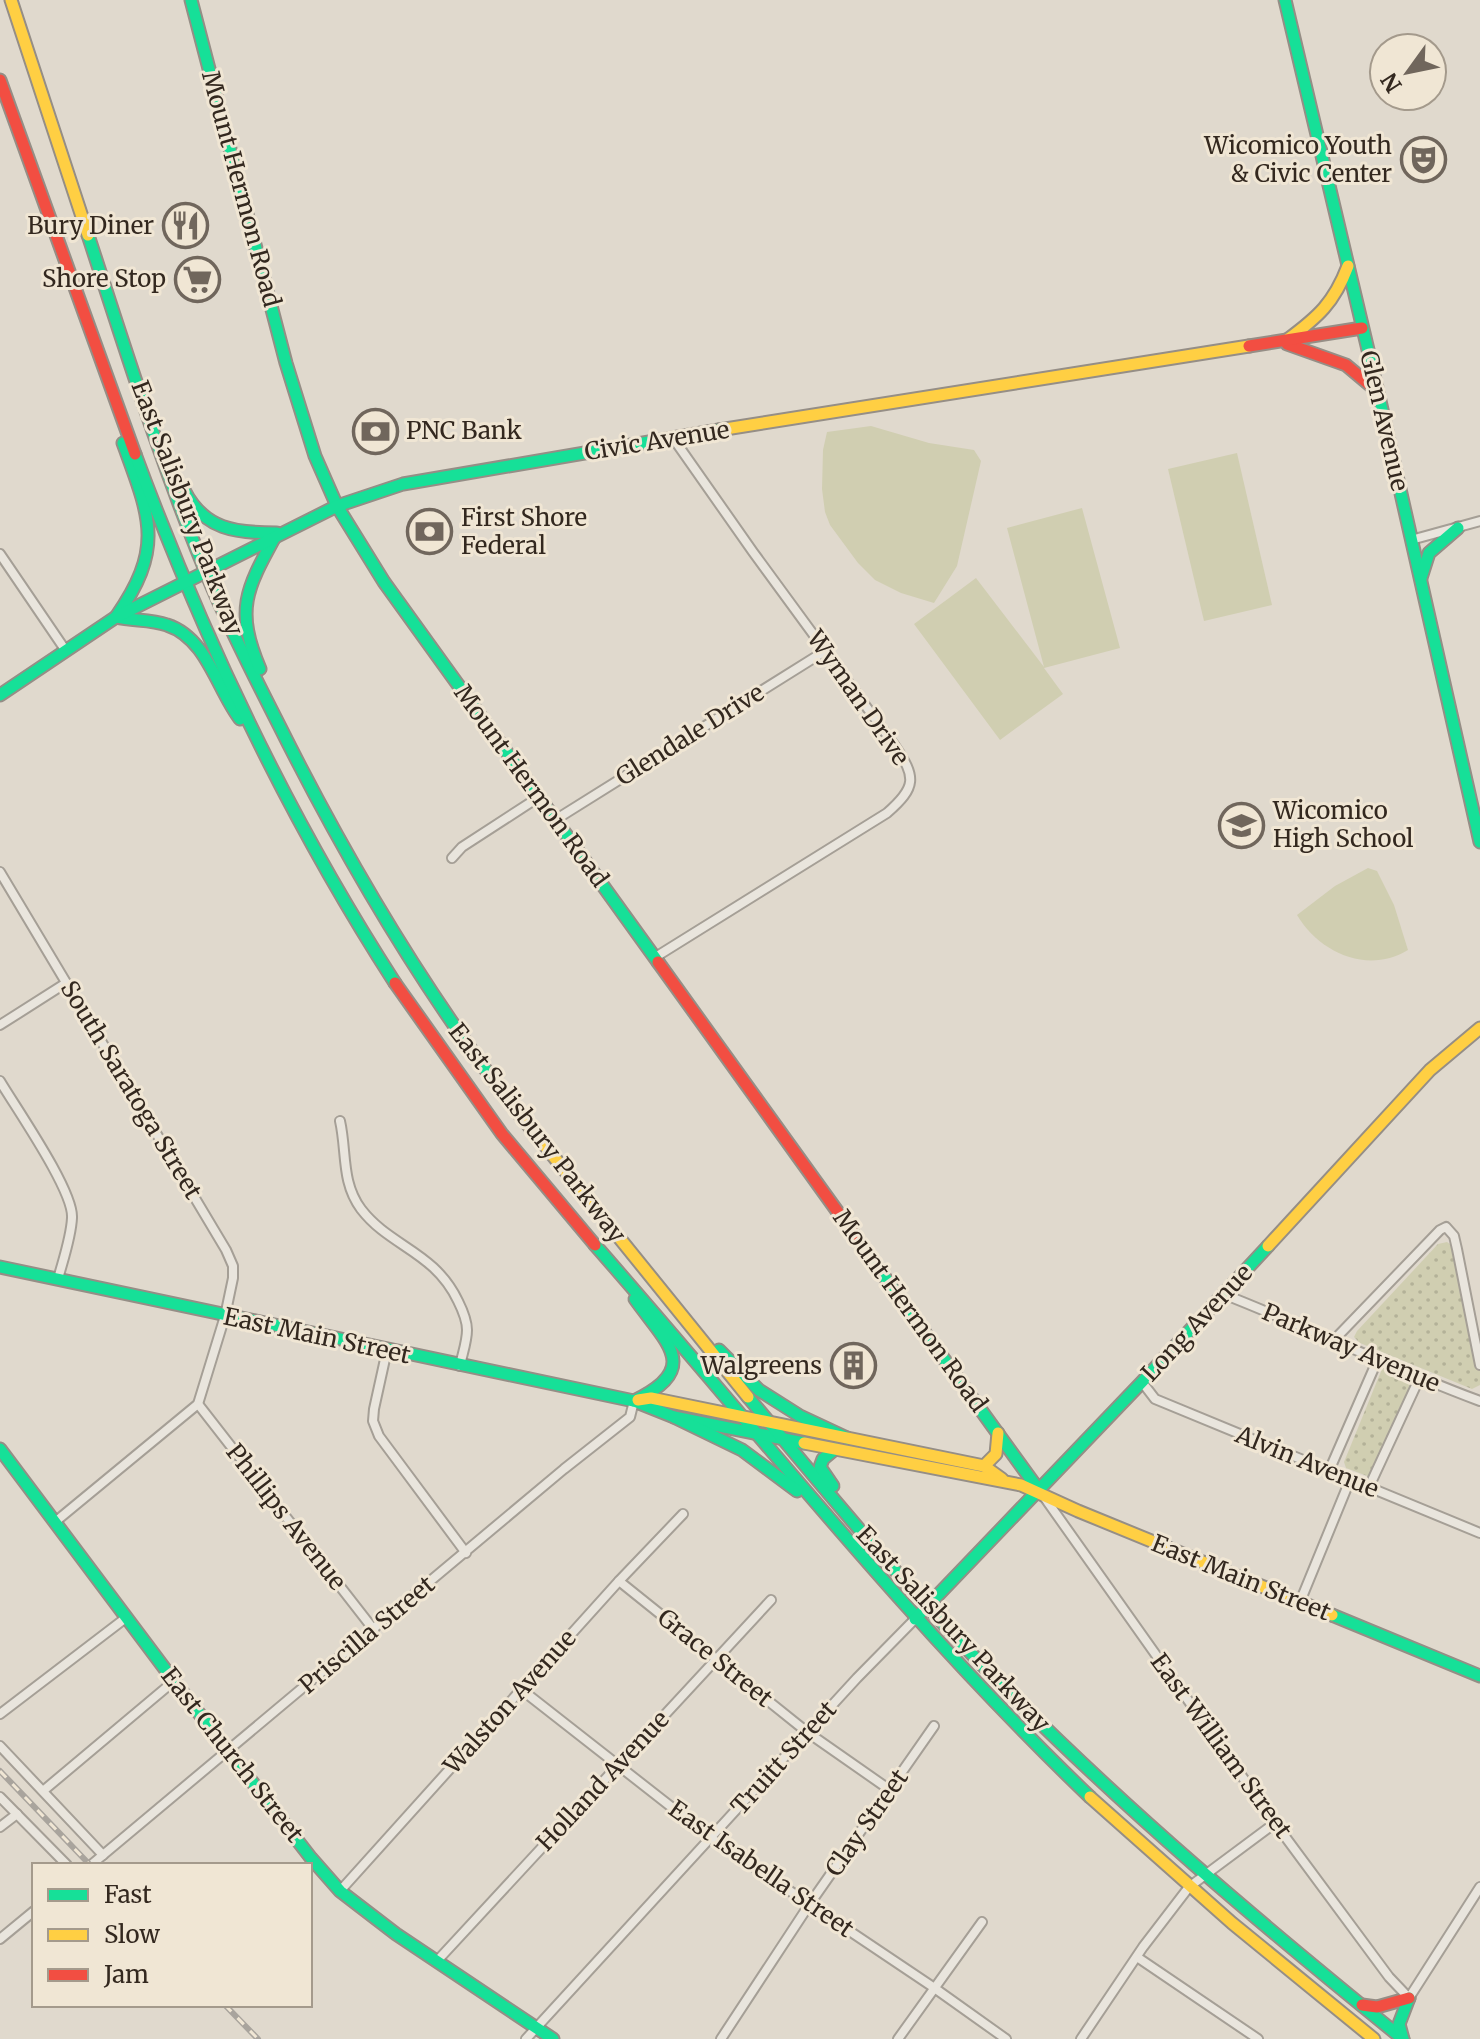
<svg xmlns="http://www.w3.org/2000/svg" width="1480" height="2039" font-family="Merriweather,serif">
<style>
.grass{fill:#d0ceb1}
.park{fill:url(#park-dots)}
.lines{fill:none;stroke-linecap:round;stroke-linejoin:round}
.street-casing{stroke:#a59f96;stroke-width:12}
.fast-casing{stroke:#958e86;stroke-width:15}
.slow-casing{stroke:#958e86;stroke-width:15}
.jam-casing{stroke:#958e86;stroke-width:15}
.street{stroke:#e9e5dd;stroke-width:8}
.fast{stroke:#16e098;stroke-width:11}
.slow{stroke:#ffcf43;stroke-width:11}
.jam{stroke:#f24e42;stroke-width:11}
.rail-casing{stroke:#a9a49d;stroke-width:6}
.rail{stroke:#f0e6d4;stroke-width:3;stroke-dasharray:9;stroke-linecap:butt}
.labels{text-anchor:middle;stroke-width:6;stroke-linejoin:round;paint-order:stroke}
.poi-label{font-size:24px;fill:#33281f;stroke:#f0e6d4;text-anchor:end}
.street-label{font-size:24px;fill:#33281f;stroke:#f0e6d4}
</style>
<defs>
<pattern id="park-dots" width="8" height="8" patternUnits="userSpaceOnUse" patternTransform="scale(2)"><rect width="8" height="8" fill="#d0ceb1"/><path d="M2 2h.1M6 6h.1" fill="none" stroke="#b3b198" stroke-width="1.8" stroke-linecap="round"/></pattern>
</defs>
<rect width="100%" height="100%" fill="#e0d9cd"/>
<g class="grass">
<polygon points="871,426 929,443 974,450 981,461 957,566 934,603 901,593 875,580 858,563 830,525 825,512 822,489 823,450 827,432"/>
<polygon points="1237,453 1272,605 1204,621 1168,469"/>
<polygon points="1082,508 1120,648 1044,668 1063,694 1000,740 914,624 976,578 1044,667 1007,528"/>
<path d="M1368,868L1377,871L1394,905L1408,950C1367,975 1319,952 1297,915L1335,886Z"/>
</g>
<g class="park">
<polygon points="1447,1242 1454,1247 1480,1368 1480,1385 1472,1389 1360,1343 1354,1337 1357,1331 1438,1244"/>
<polygon points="1385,1367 1408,1376 1411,1383 1374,1473 1370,1477 1346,1468 1344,1462 1382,1369"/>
</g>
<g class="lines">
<defs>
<g id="street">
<polyline points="1411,540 1480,521"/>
<polyline points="0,554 66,651"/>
<polyline points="555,820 825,651"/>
<polyline points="452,858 462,847 539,797"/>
<polyline points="0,872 226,1250 233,1266 233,1278 225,1316 198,1404 55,1522"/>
<path d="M654,958L887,813C917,787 916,777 895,746L753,552L673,438"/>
<polyline points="0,1025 66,983"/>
<path d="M0,1081C16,1108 74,1191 72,1218C71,1238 63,1260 58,1279"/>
<path d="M340,1121C347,1152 341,1182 361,1209C390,1247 434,1251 458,1301C462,1309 467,1321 467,1330C467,1342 462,1355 460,1366"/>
<path d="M1223,1294C1310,1328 1393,1369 1480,1401"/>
<polyline points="1334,1340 1440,1230 1446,1227 1454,1236 1457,1249 1480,1365"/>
<polyline points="387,1350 374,1409 373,1421 379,1436 466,1553"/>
<polyline points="1142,1382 1155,1399 1480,1533"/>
<polyline points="198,1404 374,1630"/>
<polyline points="1329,1471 1377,1361"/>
<polyline points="1369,1487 1419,1379"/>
<polyline points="1042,1494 1275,1823 1389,1977 1409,1998 1480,1887"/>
<polyline points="619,1581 807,1732 890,1790"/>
<polyline points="1300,1602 1350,1480"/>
<polyline points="522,1690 711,1838 933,1987 1006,2039"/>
<polyline points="0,1714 127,1617"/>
<polyline points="0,1746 103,1855"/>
<polyline points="43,1791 174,1681"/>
<polyline points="0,1797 67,1865"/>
<polyline points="0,1827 17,1814"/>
<polyline points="91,1865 564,1469 630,1417 634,1401"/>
<polyline points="340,1891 619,1581 683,1514"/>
<polyline points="0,1939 34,1911"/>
<polyline points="1137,1957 1258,2039"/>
<polyline points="437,1961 771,1600"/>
<polyline points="526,2039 857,1678 915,1619"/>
<polyline points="721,2039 809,1905 934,1726"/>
<polyline points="898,2039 982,1922"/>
<polyline points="1081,2039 1143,1947 1189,1887 1275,1823"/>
</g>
<g id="fast">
<polyline points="191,0 286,363 315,456 337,506 384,582 658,962"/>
<polyline points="1285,0 1378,392 1480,842"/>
<path d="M88,235C127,354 164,474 213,589C233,635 256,680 279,725C348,863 425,994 520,1115"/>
<path d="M123,443C150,517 165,547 116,617C133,621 151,619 167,625C207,638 217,689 240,719"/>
<path d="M135,454C204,640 287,816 395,983"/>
<path d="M184,490C204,530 236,533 277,533C247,588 234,608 260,669"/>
<polyline points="1421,578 1429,553 1458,528"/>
<polyline points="0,695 116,617 337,506 403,484 719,430"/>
<path d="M595,1245C758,1431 911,1626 1090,1797"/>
<polyline points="868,1254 1038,1489"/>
<polyline points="0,1267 634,1401 674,1417 804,1443"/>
<polyline points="719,1350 759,1390 800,1416 847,1438"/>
<path d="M748,1397C828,1493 908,1590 995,1678C1123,1808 1262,1925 1403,2039"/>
<path d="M634,1401C702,1368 667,1344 635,1299"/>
<polyline points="674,1417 742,1450 797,1491"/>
<polyline points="0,1449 174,1681 311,1858 340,1891 396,1934 553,2039"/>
<polyline points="833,1486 820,1467 823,1459 835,1449"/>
<polyline points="1332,1615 1480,1676"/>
<polyline points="915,1619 1142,1382 1268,1246"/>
<polyline points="1403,2039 1399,2024 1409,1998"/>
</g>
<g id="slow">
<polyline points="11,0 88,235"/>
<path d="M1287,340C1318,317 1334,303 1348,266"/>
<polyline points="719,430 1249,346"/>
<polyline points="520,1115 748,1397"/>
<polyline points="1268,1246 1430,1070 1480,1028"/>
<polyline points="638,1400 651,1398 984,1466 1002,1479"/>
<polyline points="804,1443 1021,1485 1078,1511 1332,1615"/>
<polyline points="984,1466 996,1454 998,1433"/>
<polyline points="1090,1797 1232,1923 1374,2039"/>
</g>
<g id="jam">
<polyline points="0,80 135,454"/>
<polyline points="1287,344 1346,365 1377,391"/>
<polyline points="1249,346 1362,328"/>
<polyline points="658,962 868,1254"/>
<polyline points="395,983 502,1134 595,1245"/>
<polyline points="1362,2005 1377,2007 1409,1998"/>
</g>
</defs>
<use href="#street" class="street-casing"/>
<use href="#fast" class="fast-casing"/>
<use href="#slow" class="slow-casing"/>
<use href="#jam" class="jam-casing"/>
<use href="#street" class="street"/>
<use href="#fast" class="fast"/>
<use href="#slow" class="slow"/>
<use href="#jam" class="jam"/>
<defs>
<g id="rail">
<polyline points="0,1771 90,1865"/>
<polyline points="225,2005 258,2039"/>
</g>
</defs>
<use href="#rail" class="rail-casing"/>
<use href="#rail" class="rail"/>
</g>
<defs>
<symbol id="theatre-ring" viewBox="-11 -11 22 22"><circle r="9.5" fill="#f0e6d4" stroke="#70665c" stroke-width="1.5"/><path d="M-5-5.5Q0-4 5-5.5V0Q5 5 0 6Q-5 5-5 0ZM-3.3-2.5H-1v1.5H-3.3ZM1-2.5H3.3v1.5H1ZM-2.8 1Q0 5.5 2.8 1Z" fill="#70665c"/></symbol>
<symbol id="restaurant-ring" viewBox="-11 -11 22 22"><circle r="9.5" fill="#f0e6d4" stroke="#70665c" stroke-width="1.5"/><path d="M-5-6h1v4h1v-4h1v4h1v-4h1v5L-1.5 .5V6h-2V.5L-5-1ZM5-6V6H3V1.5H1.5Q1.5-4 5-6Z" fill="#70665c"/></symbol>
<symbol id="supermarket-ring" viewBox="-11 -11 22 22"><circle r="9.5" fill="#f0e6d4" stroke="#70665c" stroke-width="1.5"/><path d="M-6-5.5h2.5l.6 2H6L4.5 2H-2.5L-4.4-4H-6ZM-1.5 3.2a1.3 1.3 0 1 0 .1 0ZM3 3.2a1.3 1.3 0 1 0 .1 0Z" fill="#70665c"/></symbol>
<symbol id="bank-ring" viewBox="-11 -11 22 22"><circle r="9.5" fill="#f0e6d4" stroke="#70665c" stroke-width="1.5"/><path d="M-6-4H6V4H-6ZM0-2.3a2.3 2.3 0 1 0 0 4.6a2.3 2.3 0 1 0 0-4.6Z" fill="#70665c"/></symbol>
<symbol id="school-ring" viewBox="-11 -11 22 22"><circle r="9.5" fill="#f0e6d4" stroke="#70665c" stroke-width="1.5"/><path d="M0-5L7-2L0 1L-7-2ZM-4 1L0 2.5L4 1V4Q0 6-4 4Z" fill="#70665c"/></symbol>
<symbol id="building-ring" viewBox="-11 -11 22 22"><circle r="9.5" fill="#f0e6d4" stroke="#70665c" stroke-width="1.5"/><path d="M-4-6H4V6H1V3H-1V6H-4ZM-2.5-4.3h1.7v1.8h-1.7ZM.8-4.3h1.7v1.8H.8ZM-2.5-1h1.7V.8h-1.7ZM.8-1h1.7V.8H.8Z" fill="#70665c"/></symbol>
</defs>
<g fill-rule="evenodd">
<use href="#theatre-ring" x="1398" y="134" width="51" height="51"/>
<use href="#restaurant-ring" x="160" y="200" width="51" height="51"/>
<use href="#supermarket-ring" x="172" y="254" width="51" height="51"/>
<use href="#bank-ring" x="350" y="406" width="51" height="51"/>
<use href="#bank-ring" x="404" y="506" width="51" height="51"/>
<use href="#school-ring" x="1216" y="800" width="51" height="51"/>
<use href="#building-ring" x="828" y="1340" width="51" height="51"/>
</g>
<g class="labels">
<g class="poi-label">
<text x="1392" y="154">Wicomico Youth<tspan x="1392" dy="28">&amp; Civic Center</tspan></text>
<text x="154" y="234">Bury Diner</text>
<text x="166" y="287">Shore Stop</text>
<text x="406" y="439" text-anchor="start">PNC Bank</text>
<text x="461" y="526" text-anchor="start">First Shore<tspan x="461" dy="28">Federal</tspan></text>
<text x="1273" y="819" text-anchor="start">Wicomico<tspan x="1273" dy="28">High School</tspan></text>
<text x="822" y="1374">Walgreens</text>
</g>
<g class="street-label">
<text transform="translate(241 189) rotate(75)" y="8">Mount Hermon Road</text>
<text transform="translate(1384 421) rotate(77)" y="8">Glen Avenue</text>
<text transform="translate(657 441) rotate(-9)" y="8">Civic Avenue</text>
<text transform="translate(187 508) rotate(69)" y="8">East Salisbury Parkway</text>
<text transform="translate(858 698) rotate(55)" y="8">Wyman Drive</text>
<text transform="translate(690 735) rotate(-32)" y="8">Glendale Drive</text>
<text transform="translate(531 786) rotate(54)" y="8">Mount Hermon Road</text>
<text transform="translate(131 1090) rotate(59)" y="8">South Saratoga Street</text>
<text transform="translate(537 1133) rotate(52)" y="8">East Salisbury Parkway</text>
<text transform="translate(910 1311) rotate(54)" y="8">Mount Hermon Road</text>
<text transform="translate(1197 1323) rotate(-47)" y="8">Long Avenue</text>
<text transform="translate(317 1336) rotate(12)" y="8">East Main Street</text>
<text transform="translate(1351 1348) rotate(23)" y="8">Parkway Avenue</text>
<text transform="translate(1307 1462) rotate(22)" y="8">Alvin Avenue</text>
<text transform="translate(286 1517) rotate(52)" y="8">Phillips Avenue</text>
<text transform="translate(1241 1578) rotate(22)" y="8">East Main Street</text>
<text transform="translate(953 1629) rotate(47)" y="8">East Salisbury Parkway</text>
<text transform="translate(367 1635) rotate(-40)" y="8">Priscilla Street</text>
<text transform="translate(715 1658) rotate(39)" y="8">Grace Street</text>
<text transform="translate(510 1702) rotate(-48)" y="8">Walston Avenue</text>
<text transform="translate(1221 1746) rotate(54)" y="8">East William Street</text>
<text transform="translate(232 1755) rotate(52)" y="8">East Church Street</text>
<text transform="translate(784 1758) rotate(-48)" y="8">Truitt Street</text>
<text transform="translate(603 1781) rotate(-47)" y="8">Holland Avenue</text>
<text transform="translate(867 1823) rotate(-55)" y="8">Clay Street</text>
<text transform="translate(761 1869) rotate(35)" y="8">East Isabella Street</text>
</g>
</g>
<rect x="32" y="1863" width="280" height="144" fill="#f0e6d4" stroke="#a49a8c" stroke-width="2"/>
<rect x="48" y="1889" width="40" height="12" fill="#16e098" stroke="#a49a8c" stroke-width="2"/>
<text x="104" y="1903" font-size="24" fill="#33281f">Fast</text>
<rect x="48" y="1929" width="40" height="12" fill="#ffcf43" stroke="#a49a8c" stroke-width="2"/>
<text x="104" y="1943" font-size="24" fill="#33281f">Slow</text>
<rect x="48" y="1969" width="40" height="12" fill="#f24e42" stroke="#a49a8c" stroke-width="2"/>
<text x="104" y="1983" font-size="24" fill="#33281f">Jam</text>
<g transform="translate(1408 72) rotate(237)"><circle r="38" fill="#f0e6d4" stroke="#a49a8c" stroke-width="2"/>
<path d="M0-6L14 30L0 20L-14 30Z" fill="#70665c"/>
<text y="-12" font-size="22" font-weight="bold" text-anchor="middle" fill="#33281f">N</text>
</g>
</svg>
